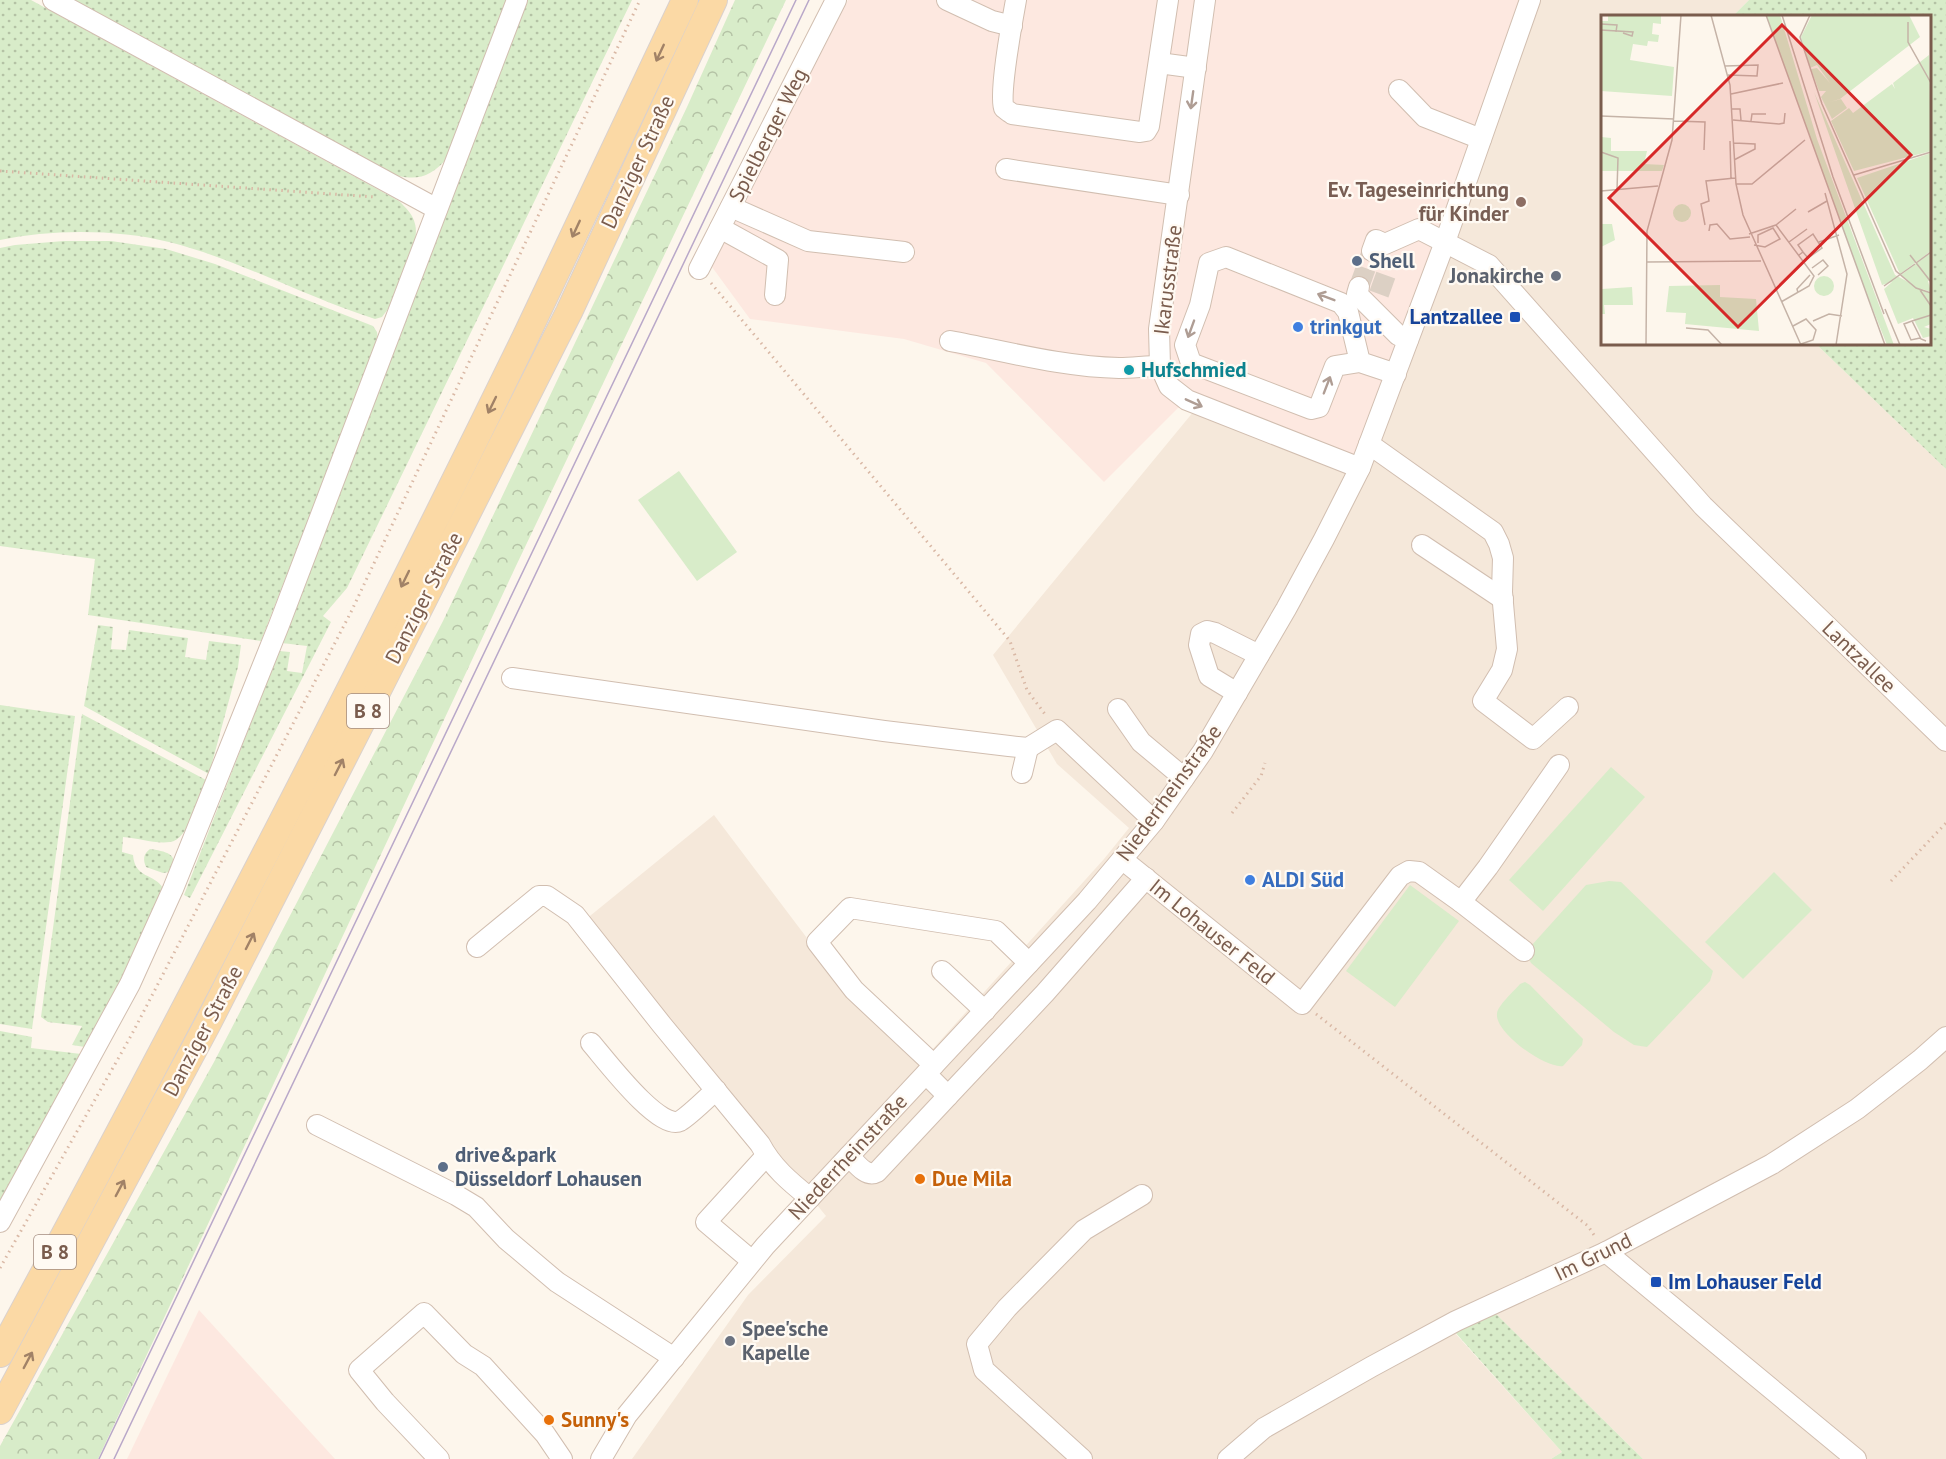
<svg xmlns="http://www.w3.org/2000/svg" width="1946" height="1459" font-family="'PT Sans',sans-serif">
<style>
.residential{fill:#f5e8da}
.commercial{fill:#fde8e0}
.grass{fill:url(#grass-dots)}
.forest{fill:url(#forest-crowns)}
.pitch{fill:#d8ecc9}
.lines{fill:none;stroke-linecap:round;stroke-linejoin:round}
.minor-tunnel{stroke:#dcd0c4;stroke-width:20;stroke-dasharray:20 10;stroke-linecap:butt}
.minor-casing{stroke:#d1beb0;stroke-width:22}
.major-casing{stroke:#dad1cd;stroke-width:28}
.path{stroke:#d9b8a5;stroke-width:3;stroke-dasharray:1.5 4.5;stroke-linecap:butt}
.minor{stroke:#fff;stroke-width:20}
.major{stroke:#fbd9a5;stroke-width:26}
.tram{stroke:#b9a8c9;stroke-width:1.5}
.oneway{stroke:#a18267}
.oneway2{stroke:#af9d94}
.education-dot{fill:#8d6e63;stroke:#fffaf3;stroke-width:2}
.service-dot{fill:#5c6f8a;stroke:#fffaf3;stroke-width:2}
.worship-dot{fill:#6b7280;stroke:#fffaf3;stroke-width:2}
.transit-dot{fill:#1a4fb4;stroke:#fffaf3;stroke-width:2}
.shop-dot{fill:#3f7fe0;stroke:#fffaf3;stroke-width:2}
.culture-dot{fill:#0f9aa8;stroke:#fffaf3;stroke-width:2}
.food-dot{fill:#e8710a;stroke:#fffaf3;stroke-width:2}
.labels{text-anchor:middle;stroke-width:4.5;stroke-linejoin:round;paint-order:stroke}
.shield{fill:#fffaf3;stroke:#a28b7f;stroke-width:1.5}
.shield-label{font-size:20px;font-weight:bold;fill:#7a5c4d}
.street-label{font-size:21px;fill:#7a5c4d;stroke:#fffaf3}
.education-label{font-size:21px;font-weight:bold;fill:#785e54;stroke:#fffaf3;text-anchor:end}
.service-label{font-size:21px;font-weight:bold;fill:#4e5e75;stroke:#fffaf3;text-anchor:start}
.worship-label{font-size:21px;font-weight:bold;fill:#5b616d;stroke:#fffaf3;text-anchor:end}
.transit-label{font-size:21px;font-weight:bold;fill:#164399;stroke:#fffaf3;text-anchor:end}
.shop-label{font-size:21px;font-weight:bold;fill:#366cbe;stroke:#fffaf3;text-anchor:start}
.culture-label{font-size:21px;font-weight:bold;fill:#0d838f;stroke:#fffaf3;text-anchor:start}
.food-label{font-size:21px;font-weight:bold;fill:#c56008;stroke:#fffaf3;text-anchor:start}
.inset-road{fill:none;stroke:#c5b3a7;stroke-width:1.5}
.view{fill:#d62828;fill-opacity:0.15;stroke:#d62828;stroke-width:3}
.inset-edge{fill:none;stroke:#7a5c4d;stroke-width:3}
</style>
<defs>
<pattern id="grass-dots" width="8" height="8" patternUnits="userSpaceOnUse" patternTransform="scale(1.5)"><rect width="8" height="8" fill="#d8ecc9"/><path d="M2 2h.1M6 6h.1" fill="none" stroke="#b4c2a5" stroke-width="1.8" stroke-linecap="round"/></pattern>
<pattern id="forest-crowns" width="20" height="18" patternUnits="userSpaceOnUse" patternTransform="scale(1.5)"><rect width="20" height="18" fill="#d8ecc9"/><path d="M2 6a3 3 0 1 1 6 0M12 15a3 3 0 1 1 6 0" fill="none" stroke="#b4c2a5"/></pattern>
</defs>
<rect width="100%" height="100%" fill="#fdf6ec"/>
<polygon class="residential" points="1536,0 1749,0 1733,16 1602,16 1602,344 1816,344 1946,469 1946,1459 1643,1459 1494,1312 1454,1332 1562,1452 1551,1459 632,1459 748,1295 826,1216 585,920 714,815 850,995 921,1062 1104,859 1129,828 1057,764 993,655 1194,411 1365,477"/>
<g class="commercial">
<polygon points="848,0 1519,0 1357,460 1219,410 1178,408 1104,482 986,363 904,339 750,319 712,267"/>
<polygon points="199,1310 335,1459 127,1459"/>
</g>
<g class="grass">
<path d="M0,0H31L399,201C406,208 413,214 415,224C421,245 397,289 388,309L382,317L375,319C305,297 240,260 169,242C117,229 52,229 0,240Z"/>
<path d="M70,0H509L448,157C428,181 413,181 384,172Z"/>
<polygon points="525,0 632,0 347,588 323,616 331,622 190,898 184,895 279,651 290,652 287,671 302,673 307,646 282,643"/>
<polygon points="1749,0 1946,0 1946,469 1816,344 1930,344 1930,16 1733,16"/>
<polygon points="64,241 111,241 166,249 215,264 373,326 377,332 378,340 261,641 88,615 95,559 0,546 0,248 15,245"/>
<polygon points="98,625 113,627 111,649 126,650 129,630 188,638 185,657 206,660 209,641 241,645 238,667 209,774 84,706"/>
<polygon points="0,705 75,716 32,1029 0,1024"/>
<path d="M82,714L206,780C199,797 189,840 170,842C155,844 138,838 123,837L122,852L133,855C135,879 154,873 163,888L120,981L85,1047L72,1045L82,1026L48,1022L41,1017Z"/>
<path d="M150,849C164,851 182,854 169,872L163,873L146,867C143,860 143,854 150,849Z"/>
<polygon points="0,1031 32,1037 31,1048 81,1054 0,1202"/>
<polygon points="1494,1312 1643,1459 1551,1459 1562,1452 1454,1331"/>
</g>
<polygon class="forest" points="735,0 786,0 515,568 98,1459 0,1459 0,1446 214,1062 443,621 687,107"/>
<g class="pitch">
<polygon points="679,471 737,552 697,581 638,500"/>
<polygon points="1611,767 1645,797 1543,911 1509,880"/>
<polygon points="1774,872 1812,910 1743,979 1705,942"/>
<polygon points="1609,881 1621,882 1713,971 1710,981 1647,1047 1634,1045 1614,1032 1531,963 1529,959 1532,945 1586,885"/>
<polygon points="1410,885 1459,921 1395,1007 1346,971"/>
<path d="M1525,982L1530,985L1583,1039L1582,1045L1563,1066C1546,1069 1495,1033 1497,1014C1497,1006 1514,991 1520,984Z"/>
</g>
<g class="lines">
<g class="minor-tunnel">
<polyline points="1359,287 1372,251"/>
<polyline points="1379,294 1392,258"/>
</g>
<defs>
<g id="minor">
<polyline points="53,0 437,209"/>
<polyline points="947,0 992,21 1012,26"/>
<path d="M1016,0C1013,16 998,99 1004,108C1005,109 1011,113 1012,114L1140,132L1146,131L1149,126L1168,0"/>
<polyline points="1205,0 1159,329 1160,366 1169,386 1187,400 1360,468"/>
<polyline points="1159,63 1196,68"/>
<polyline points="1399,90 1425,117 1481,139"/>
<polyline points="1006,169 1179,195"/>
<polyline points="731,207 808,241 904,252"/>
<polyline points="720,228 778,260 775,295"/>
<polyline points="1372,251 1376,240 1385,244 1419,229 1489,265 1703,506 1946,741"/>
<polyline points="699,269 836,0"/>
<polyline points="1359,287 1357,294 1398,335 1408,340"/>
<path d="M950,341C1005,351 1062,367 1119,368C1133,368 1146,366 1160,366"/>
<polyline points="1360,362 1348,312 1341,303 1226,257 1209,263 1200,305 1185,345 1191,363 1311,409 1319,407 1335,366 1360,362 1396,374"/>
<polyline points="1369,444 1493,532 1499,544 1503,558 1502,592 1507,649 1502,670 1483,701 1533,739 1568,707"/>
<polyline points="1422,545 1503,599"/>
<polyline points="512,678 884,731 1009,746 1028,748 1057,730 1154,821"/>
<polyline points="1237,693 1209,676 1199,645 1201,634 1207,631 1215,633 1259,655"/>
<polyline points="1118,709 1141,742 1184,778"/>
<polyline points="1022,773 1028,748"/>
<polyline points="1123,860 1302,1004 1400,876 1409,871 1419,872 1461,902 1488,867 1559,765"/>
<polyline points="1461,902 1524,951"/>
<path d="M477,947L539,896H547L575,915L662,1025L760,1144C772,1167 790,1182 810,1198"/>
<polyline points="942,971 985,1011"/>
<path d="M591,1043C605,1059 659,1131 680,1121C689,1116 707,1098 716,1090"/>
<polyline points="934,1065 854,990 817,942 850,908 996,931 1029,963"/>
<polyline points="948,1096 1045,993 1146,878"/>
<polyline points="317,1125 456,1195 476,1207 506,1239 557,1282 674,1358"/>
<path d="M849,1156C856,1163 866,1178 877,1172L948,1096L926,1074"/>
<polyline points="0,1222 130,984 173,889 279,625 517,0"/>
<polyline points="1606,1252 1856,1459"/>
<polyline points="752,1261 706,1222 766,1156"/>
<polyline points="439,1459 385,1402 359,1370 424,1313 464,1354 483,1366 545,1434 562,1459"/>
<polyline points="601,1459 627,1415 765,1246 1087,901 1154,821 1203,751 1286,609 1324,539 1360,468 1445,242 1530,0"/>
<polyline points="1082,1459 984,1370 977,1344 1007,1308 1084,1230 1142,1195"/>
<polyline points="1228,1459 1264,1428 1371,1367 1456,1321 1606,1252 1772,1164 1857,1109 1920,1060 1946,1037"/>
</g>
<g id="major">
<path d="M0,1354C182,1019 358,680 525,338C579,226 632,113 685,0"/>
<polyline points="0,1411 207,1025 372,702 569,312 714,0"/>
</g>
</defs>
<use href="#minor" class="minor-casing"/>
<use href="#major" class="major-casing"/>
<g class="path">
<polyline points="0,171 375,197"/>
<polyline points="711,283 1010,641 1027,690 1047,717"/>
<polyline points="1232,813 1261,776 1265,763"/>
<polyline points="1891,881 1946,823"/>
<polyline points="1316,1014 1588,1226 1596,1238"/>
<polyline points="0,1268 132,1034 351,612 640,0"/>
</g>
<use href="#minor" class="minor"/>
<use href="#major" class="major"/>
<g class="tram">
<polyline points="99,1459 796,0"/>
<polyline points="114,1459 809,0"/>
</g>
</g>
<defs><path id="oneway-shaft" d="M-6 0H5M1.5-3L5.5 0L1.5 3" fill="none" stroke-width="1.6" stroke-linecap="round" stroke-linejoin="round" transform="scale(1.5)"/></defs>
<g class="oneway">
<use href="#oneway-shaft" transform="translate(660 53) rotate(115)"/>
<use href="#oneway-shaft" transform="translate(576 229) rotate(115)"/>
<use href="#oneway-shaft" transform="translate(492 405) rotate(116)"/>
<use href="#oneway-shaft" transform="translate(405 579) rotate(116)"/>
<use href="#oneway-shaft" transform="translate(339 767) rotate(-63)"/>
<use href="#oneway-shaft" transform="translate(250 941) rotate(-63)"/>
<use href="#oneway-shaft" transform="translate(120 1188) rotate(-62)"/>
<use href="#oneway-shaft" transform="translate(28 1360) rotate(-62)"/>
</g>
<g class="oneway2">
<use href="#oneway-shaft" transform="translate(1192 100) rotate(98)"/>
<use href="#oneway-shaft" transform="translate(1326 297) rotate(-159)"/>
<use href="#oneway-shaft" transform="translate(1191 329) rotate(110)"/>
<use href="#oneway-shaft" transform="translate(1327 385) rotate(-69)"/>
<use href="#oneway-shaft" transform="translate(1194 403) rotate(24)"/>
</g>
<circle class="education-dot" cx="1521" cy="202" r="6"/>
<g class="service-dot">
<circle cx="1357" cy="261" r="6"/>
<circle cx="443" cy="1167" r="6"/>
</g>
<g class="worship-dot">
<circle cx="1556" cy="276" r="6"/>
<circle cx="730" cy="1341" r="6"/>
</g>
<g class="transit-dot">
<rect x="1509" y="311" width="12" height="12" rx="3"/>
<rect x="1650" y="1276" width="12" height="12" rx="3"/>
</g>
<g class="shop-dot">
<circle cx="1298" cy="327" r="6"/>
<circle cx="1250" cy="880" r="6"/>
</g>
<circle class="culture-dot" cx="1129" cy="370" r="6"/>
<g class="food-dot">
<circle cx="920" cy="1179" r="6"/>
<circle cx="549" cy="1420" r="6"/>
</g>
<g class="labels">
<g class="shield">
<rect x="347" y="694" width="42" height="34" rx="4.5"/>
<rect x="34" y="1235" width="42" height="34" rx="4.5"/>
</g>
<g class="shield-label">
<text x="368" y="718">B 8</text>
<text x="55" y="1259">B 8</text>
</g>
<g class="street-label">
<text transform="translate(768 135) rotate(-63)" y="7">Spielberger Weg</text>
<text transform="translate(638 162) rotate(-65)" y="7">Danziger Straße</text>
<text transform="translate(1168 280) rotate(-83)" y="7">Ikarusstraße</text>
<text transform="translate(424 598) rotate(-63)" y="7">Danziger Straße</text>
<text transform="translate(1859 657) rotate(44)" y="7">Lantzallee</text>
<text transform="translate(1169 793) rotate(-54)" y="7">Niederrheinstraße</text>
<text transform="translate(1212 932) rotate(39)" y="7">Im Lohauser Feld</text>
<text transform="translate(203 1031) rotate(-62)" y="7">Danziger Straße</text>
<text transform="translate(848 1157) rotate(-47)" y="7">Niederrheinstraße</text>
<text transform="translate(1593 1257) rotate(-26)" y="7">Im Grund</text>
</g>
<g class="education-label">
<text x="1509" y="197">Ev. Tageseinrichtung<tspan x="1509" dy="24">für Kinder</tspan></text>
</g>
<g class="service-label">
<text x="1369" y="268">Shell</text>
<text x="455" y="1162">drive&amp;park<tspan x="455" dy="24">Düsseldorf Lohausen</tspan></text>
</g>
<g class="worship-label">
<text x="1544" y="283">Jonakirche</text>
<text x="742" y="1336" text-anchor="start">Spee'sche<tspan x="742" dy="24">Kapelle</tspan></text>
</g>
<g class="transit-label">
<text x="1503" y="324">Lantzallee</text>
<text x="1668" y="1289" text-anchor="start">Im Lohauser Feld</text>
</g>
<g class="shop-label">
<text x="1310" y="334">trinkgut</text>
<text x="1262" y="887">ALDI Süd</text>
</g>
<g class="culture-label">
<text x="1141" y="377">Hufschmied</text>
</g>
<g class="food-label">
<text x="932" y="1186">Due Mila</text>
<text x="561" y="1427">Sunny's</text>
</g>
</g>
<g transform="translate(1601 15)">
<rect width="330" height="330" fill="#fdf6ec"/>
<path d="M7,0H60V9L52,8L51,19L58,20L57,27L47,26L46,31L32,29L29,45L73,52L71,81L0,76V6H7ZM211,0H308L319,22L239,84L229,87L240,84L246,93L231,104L220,82L225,76H218L210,54L216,53L229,68L216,50L209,53L200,22ZM328,40L330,136L253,156L230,106L248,93L252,98L291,69L294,74L292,68ZM213,77L294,260L330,279V309L323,312L330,314V321L322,323L312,303L297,309L283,274L291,267L281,270ZM0,122L10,123V136H46L43,149L63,150L61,156H0ZM330,138V236L299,259L256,163ZM0,209H11L14,225L0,232ZM330,237V266H327L330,277L315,272L300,260ZM213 271a10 10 0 1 1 20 0a10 10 0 1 1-20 0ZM0,270L1,274L31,272L32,290H3L4,299H0ZM119,270V282L155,284L158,316L84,309L85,298L65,297L68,271Z" fill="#d8ecc9"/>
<path d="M165,0H179L216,124L293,330H286L263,272Z" fill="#d8ecc9"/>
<path d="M72 198a9 9 0 1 1 18 0a9 9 0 1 1-18 0Z" fill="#d8ecc9"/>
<path class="inset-road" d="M110,0L129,70L135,169L142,200L200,330M165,0L284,330M181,0L232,162L283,299M209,0L199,22L221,89L295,256L315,273L330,278M307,7V27L330,68M0,9L16,10L15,17M0,15L32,17L31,21L22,18M124,51L157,50L156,61L127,60M130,79L182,68M131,94H139L140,105M0,101L73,104M132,105L178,109L183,108L184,98M73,106L104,107L103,135M150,106L151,99H165M129,126L130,163M133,128L154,129V134L133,145M0,137L17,143L16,175M253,160L330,137M135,169H151L204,125M0,176L57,171M224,178L246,259L235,330M207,197L226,186M104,210L100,189L108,186L105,166L134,163M175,210L195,194M108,216L109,210L116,209L129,224L149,222M148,219L175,210L213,261L208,271L180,287M188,227L206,214M218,227L238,220M153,230L164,232L179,224L172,213L157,220V228M198,240L202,237L207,243L221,233L212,219L197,230L202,237M309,240L330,267M46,247L160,246M315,248L330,237M211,253L222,245L227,251L217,260M283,271L314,249M319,275L330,291M197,278L196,274L209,260M284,294L299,330M212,306L228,299L241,301M311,306L330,300M192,311L205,304L215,315L212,325L200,329M85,313L107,315L121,330M319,323L310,325L303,309L311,306L320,324L325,326M45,330L46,216L71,125L80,0"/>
<path class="view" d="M181,10L310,140L137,312L8,183Z"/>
<rect width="330" height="330" class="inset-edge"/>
</g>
</svg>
